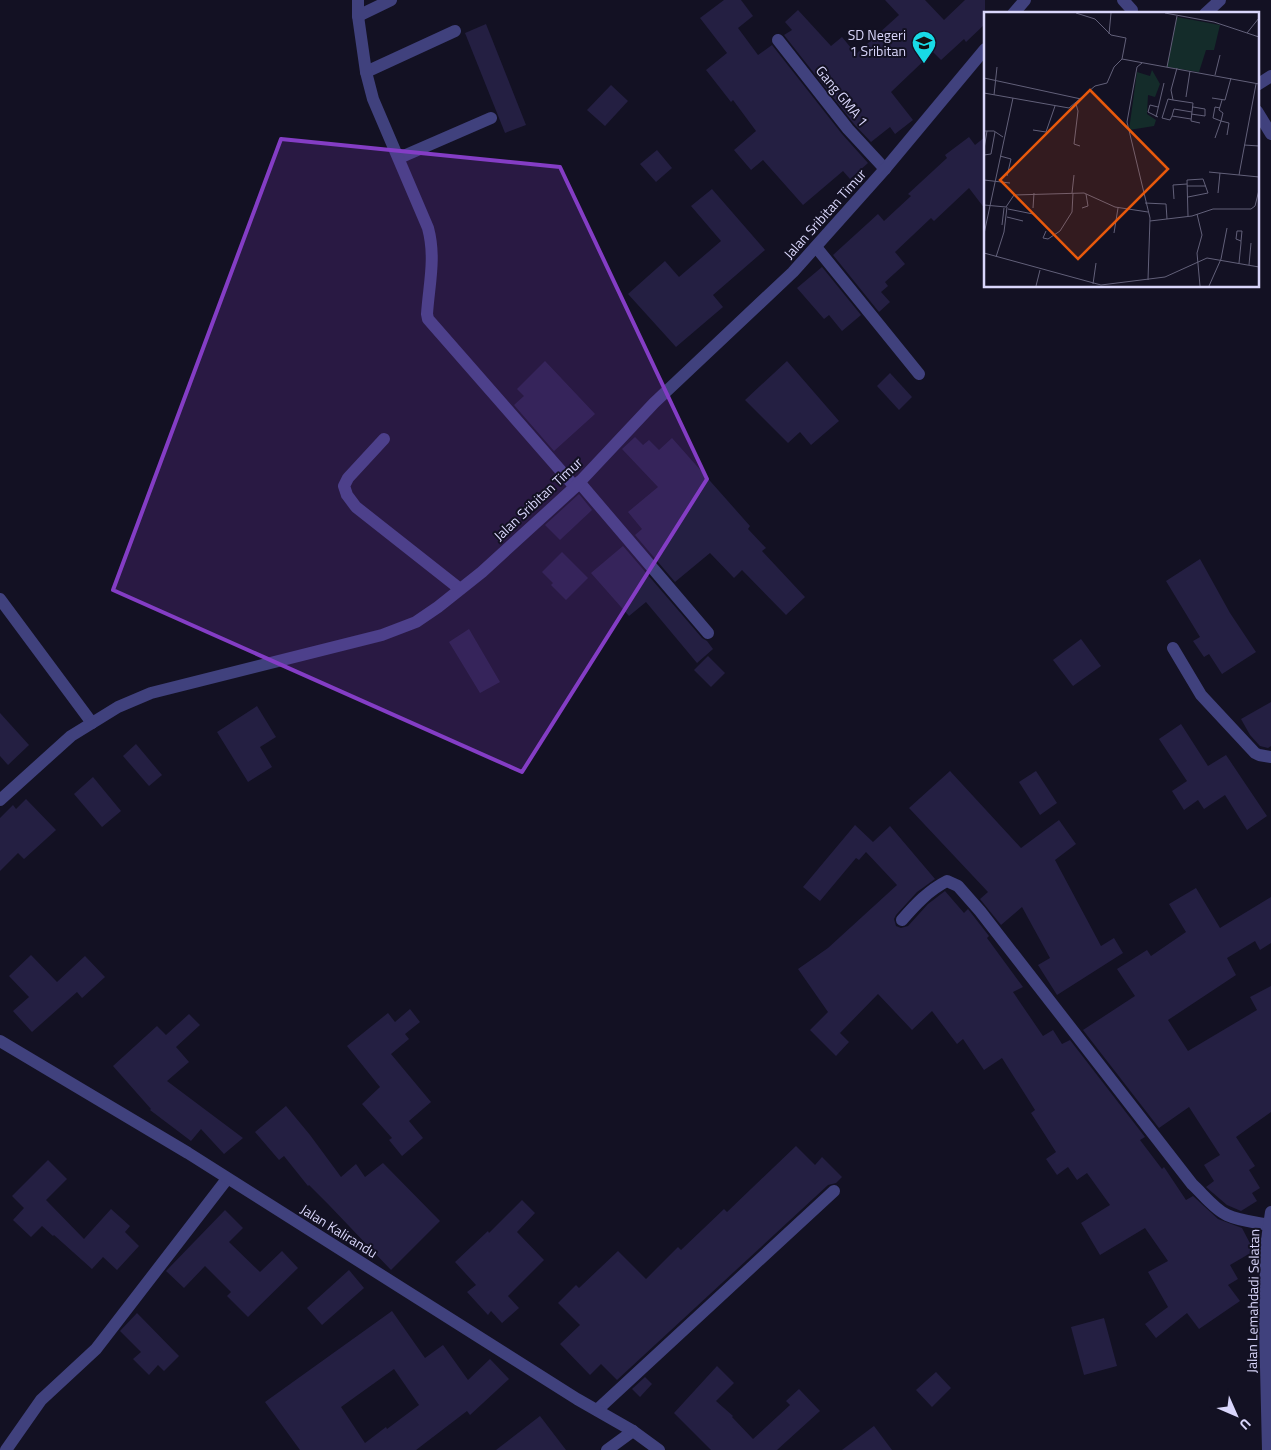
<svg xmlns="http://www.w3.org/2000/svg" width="1271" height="1450" font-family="'Titillium Web',sans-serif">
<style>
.building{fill:#241f42;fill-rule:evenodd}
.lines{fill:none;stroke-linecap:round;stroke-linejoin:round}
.service{stroke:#40417d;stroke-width:12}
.minor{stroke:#40417d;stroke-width:12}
.marked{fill:#843dc5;fill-opacity:0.2;stroke:#843dc5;stroke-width:4;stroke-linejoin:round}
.labels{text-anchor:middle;stroke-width:4;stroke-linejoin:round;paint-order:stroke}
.poi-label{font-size:14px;fill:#d9d6fb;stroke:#131123;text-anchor:end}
.street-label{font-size:14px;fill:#d9d6fb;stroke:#131123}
.inset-road{fill:none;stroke:#626079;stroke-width:1}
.view{fill:#e8590c;fill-opacity:0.15;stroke:#e8590c;stroke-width:2.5}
.inset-edge{fill:none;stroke:#d9d6fb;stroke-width:2.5}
</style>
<rect width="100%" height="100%" fill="#131123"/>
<g class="building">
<polygon points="724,0 741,0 753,16 738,28 758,55 772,45 842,134 868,163 850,179 843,171 803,205 763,160 751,170 734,150 756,131 733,100 731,102 706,70 727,53 700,18"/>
<polygon points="885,0 925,0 944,20 965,0 985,0 985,24 966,42 964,39 941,60 933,52 891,92 913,120 895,134 890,127 871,142 854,124 784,35 792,30 785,22 798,10 831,46 842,37 856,54 899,15"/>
<polygon points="486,24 526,125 505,133 465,33"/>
<polygon points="611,85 628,101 605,126 587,110"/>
<polygon points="969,137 975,145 985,137 985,209 969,188 934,221 931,218 895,252 905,264 885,282 888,286 881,292 890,302 879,312 833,255 878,214 884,221 911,196 908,194 947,158 945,155"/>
<polygon points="657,150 672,168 656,182 640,164"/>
<polygon points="712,189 765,250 713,295 723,307 676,347 628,294 665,261 679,277 721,241 691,206"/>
<polygon points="822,267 861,315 842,331 829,315 824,319 797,288"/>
<polygon points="545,361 595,414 554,451 514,405 524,396 517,389"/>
<polygon points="787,361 839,421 811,445 800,432 788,443 745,400"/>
<polygon points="890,373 912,397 899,410 877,386"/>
<polygon points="635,437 643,445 649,440 659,450 672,438 750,526 748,529 766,548 762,551 805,597 786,615 742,570 734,578 710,553 675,582 635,535 642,529 628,512 658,487 622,449"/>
<polygon points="579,494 592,510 560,540 545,525"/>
<polygon points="623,546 702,638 707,641 713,649 697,663 646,602 629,616 591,573"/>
<polygon points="562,552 588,578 566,600 551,585 553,583 542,572"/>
<polygon points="1200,559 1230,613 1256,652 1222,674 1209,654 1204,657 1193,641 1200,637 1166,581"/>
<polygon points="469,629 500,682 480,693 449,642"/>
<polygon points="1081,639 1101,666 1073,686 1053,660"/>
<polygon points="708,656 725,673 711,687 694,670"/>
<polygon points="1271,702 1271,746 1268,748 1260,746 1250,735 1241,719"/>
<polygon points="257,706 276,737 260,747 272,767 248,782 217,732"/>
<polygon points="0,713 29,745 8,765 0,756"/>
<polygon points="1181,724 1208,766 1226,755 1267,816 1247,830 1225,795 1204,809 1198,800 1184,810 1172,791 1187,781 1159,739"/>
<polygon points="136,744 162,775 149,786 123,756"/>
<polygon points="950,771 1021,848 1059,820 1076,844 1055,860 1101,946 1114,938 1123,953 1057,995 1038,965 1050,958 1022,907 1001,925 980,899 988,892 909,808"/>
<polygon points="1036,771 1057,803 1040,815 1019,782"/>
<polygon points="93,777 121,811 102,827 74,794"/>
<polygon points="26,799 56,830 24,859 18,853 0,871 0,818 13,805 16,809"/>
<polygon points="855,825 873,842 890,826 935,879 917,892 896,915 894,919 896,926 901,928 908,926 928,904 945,891 964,913 968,909 989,936 987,938 1023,987 1013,992 1043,1036 1053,1030 1062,1044 1070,1040 1145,1137 1140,1140 1162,1169 1164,1167 1186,1200 1193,1196 1218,1219 1242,1228 1254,1251 1230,1265 1238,1279 1228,1285 1240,1301 1199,1329 1187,1313 1156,1338 1145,1324 1168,1307 1148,1272 1168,1261 1145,1228 1100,1255 1081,1223 1110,1205 1087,1173 1077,1180 1068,1167 1057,1175 1046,1159 1056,1152 1031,1113 1035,1110 1002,1058 984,1070 963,1039 957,1044 932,1011 912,1030 878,994 840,1033 849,1042 836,1056 810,1030 828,1012 798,969 828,948 897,885 866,852 859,860 856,858 820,901 803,887"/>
<polygon points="1196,888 1220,928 1271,897 1271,943 1260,950 1255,941 1227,958 1236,975 1168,1020 1188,1051 1257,1010 1250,997 1271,986 1271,1112 1236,1137 1255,1166 1249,1170 1260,1188 1252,1193 1257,1201 1241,1211 1227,1205 1206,1187 1214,1181 1204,1165 1220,1155 1189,1107 1159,1128 1083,1030 1135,996 1117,969 1147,950 1151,956 1186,932 1169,904"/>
<polygon points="31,955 57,982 85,956 105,977 82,998 77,992 32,1032 13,1011 29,997 9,976"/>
<polygon points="410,1009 420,1022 405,1034 409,1039 391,1054 431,1102 409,1121 423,1138 402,1156 389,1140 392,1138 362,1104 380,1087 347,1046 388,1013 395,1022"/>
<polygon points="189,1014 200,1025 176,1047 189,1062 167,1081 243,1138 224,1154 201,1129 191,1141 150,1110 151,1109 113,1066 157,1026 166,1035"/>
<polygon points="286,1106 310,1135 341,1177 356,1164 365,1177 383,1163 440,1221 391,1270 328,1204 309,1185 308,1186 284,1156 279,1160 255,1132"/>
<polygon points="796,1146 815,1165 822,1157 842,1177 836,1183 828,1185 617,1380 601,1364 590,1375 560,1344 580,1325 558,1303 576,1285 579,1288 618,1251 646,1279 678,1247 681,1250 724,1209 727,1212"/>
<polygon points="48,1160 67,1179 46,1200 84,1239 111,1209 130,1226 125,1232 139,1246 117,1270 103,1257 92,1269 54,1235 53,1236 42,1226 31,1237 13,1220 24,1208 12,1196"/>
<polygon points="522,1200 535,1213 517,1232 544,1260 508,1296 519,1308 502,1323 491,1311 488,1315 467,1292 476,1285 455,1262 488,1231 489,1233"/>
<polygon points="225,1210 243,1228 229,1242 260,1272 282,1251 298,1268 248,1317 227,1296 231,1292 205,1266 184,1288 166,1271"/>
<polygon points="349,1270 364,1288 322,1325 307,1308"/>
<path d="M392,1311L425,1358L443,1345L468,1380L490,1359L509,1379L470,1415L467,1411L416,1450H300L265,1402ZM394,1369L419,1405L387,1429L386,1427L365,1443L341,1407Z"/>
<polygon points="137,1313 179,1356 164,1371 158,1365 149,1375 133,1359 141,1352 120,1331"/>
<polygon points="1104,1318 1117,1366 1084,1375 1071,1327"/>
<polygon points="717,1366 734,1383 716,1401 733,1416 732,1417 753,1439 790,1405 786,1401 799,1389 820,1411 777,1450 711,1450 674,1413"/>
<polygon points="936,1372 951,1388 932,1407 916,1390"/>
<polygon points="645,1377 652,1384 640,1397 632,1389"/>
<polygon points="540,1416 566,1450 496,1450"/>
<polygon points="874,1426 892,1450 842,1450"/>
</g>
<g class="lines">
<g class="service">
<polyline points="358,16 391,0"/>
<polyline points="366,72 455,31"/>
<polyline points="399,158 491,118"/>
<polyline points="816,247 919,374"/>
<polyline points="597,1410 834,1191"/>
<polyline points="6,1450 41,1400 96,1349 227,1179"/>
<polyline points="607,1450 633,1431"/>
</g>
<g class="minor">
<path d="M358,0V16L366,72L373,99L428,228C436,258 429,284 427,314L428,319L575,487"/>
<polyline points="1123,0 1132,10"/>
<polyline points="1013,14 1025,0"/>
<polyline points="1205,14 1220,0"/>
<polyline points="778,40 848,129 885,169"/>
<polyline points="1257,85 1271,76"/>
<polyline points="1257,111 1271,134"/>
<polyline points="384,439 348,478 344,486 347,495 356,507 460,589"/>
<polyline points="579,482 708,633"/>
<polyline points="0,599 92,723"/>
<polyline points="1173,648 1201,695 1255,753 1259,755 1271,757"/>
<polyline points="0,800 71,736 118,707 151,693 382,635 416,622 438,607 482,572 575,487 654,403 793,272 885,169 985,49"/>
<path d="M902,920C915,905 929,890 947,881L958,886L980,911L1192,1184C1203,1194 1214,1209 1227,1215C1240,1221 1255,1222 1269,1225"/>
<polyline points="0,1041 188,1153 577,1399 633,1431 659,1450"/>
<polyline points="1268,1450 1265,1325 1266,1246 1271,1212"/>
</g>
</g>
<path class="marked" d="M281,139L560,167L707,479L522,772L113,590Z"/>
<defs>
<symbol id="school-pin" viewBox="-11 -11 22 30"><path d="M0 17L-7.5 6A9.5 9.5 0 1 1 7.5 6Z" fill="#18dae6" stroke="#131123"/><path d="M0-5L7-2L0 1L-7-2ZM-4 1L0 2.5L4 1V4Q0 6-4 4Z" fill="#111"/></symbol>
</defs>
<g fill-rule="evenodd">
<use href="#school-pin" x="910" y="29" width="28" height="38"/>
</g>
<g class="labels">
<g class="poi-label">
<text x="906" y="40">SD Negeri<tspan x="906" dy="16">1 Sribitan</tspan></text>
</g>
<g class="street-label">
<text transform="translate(842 96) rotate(51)" y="5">Gang GMA 1</text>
<text transform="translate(825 214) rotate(-48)" y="5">Jalan Sribitan Timur</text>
<text transform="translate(538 499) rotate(-43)" y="5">Jalan Sribitan Timur</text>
<text transform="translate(339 1231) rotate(32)" y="5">Jalan Kalirandu</text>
<text transform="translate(1253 1301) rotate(-89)" y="5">Jalan Lemahdadi Selatan</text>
</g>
</g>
<g transform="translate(984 12)">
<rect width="275" height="275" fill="#131123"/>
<path d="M193,5L236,13L230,38H222L215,60L183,55ZM168,58L176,72L171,85L164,83L163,102L172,108L170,114L145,118L153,60L166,64Z" fill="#142c2a"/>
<path class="inset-road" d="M92,1L111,7L127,23L142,26L138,47M181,1L230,10L275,25M263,21L275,6M125,22L127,1M138,47L275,72M158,51L153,55L143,110L166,206L164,268M183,55L193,4M193,56L187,78L189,88L209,91L207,109L216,111M231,63L236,43M0,66L97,87M272,72L255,163L275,165M0,81L85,96L111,74L123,71L130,55L138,47M10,83L13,55M202,85L206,59M228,86L241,88L247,66M238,88L235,98L239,101L237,109L245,111L243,123M92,92L94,99L90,132L96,134M236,96L231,95L229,106L237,109M207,102L221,104V97L209,95M188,104L186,108L178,106L184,87L189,88M172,105L180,71M174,105L164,100L166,93L174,95M207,107L188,104L190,97L208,100M49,118L62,120L71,94M0,119H10L19,125M231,126L237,109M260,133L275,134M0,137L3,119M0,143L7,142L11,120M16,144L27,147L23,164M225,160L255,163M0,168L26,171M203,174H222M88,181L90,163M234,181L236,161M204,185L224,181L219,167L203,168L204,204M190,187L189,173L203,172M161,191L182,192L183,207M0,193L22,195L30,183L100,181L131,195L164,200M49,196L50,181M98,196L104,194L102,182M24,197L49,202M213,202L218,223L213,241L216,274M23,205L39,209M166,209L208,204L229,197H267L271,194L275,178M18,213L20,196M62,219L59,226L64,227L76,219L88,200L89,181M130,221L134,196M0,222L29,86M0,241L117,273L181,265L223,246L275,255M12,245L20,220L23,195M255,251L257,231V229L258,219H253L252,227L257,229M265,253L267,231M109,272L112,251M52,274L56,258M225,274L237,247L243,216"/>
<path class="view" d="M106,78L184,157L94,247L16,168Z"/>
<rect width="275" height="275" class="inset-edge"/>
</g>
<g transform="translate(1236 1415) rotate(135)" stroke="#131123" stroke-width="4" paint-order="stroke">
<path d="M0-4L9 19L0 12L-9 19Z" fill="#d9d6fb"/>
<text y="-8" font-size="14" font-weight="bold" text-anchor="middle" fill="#d9d6fb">U</text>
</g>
</svg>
